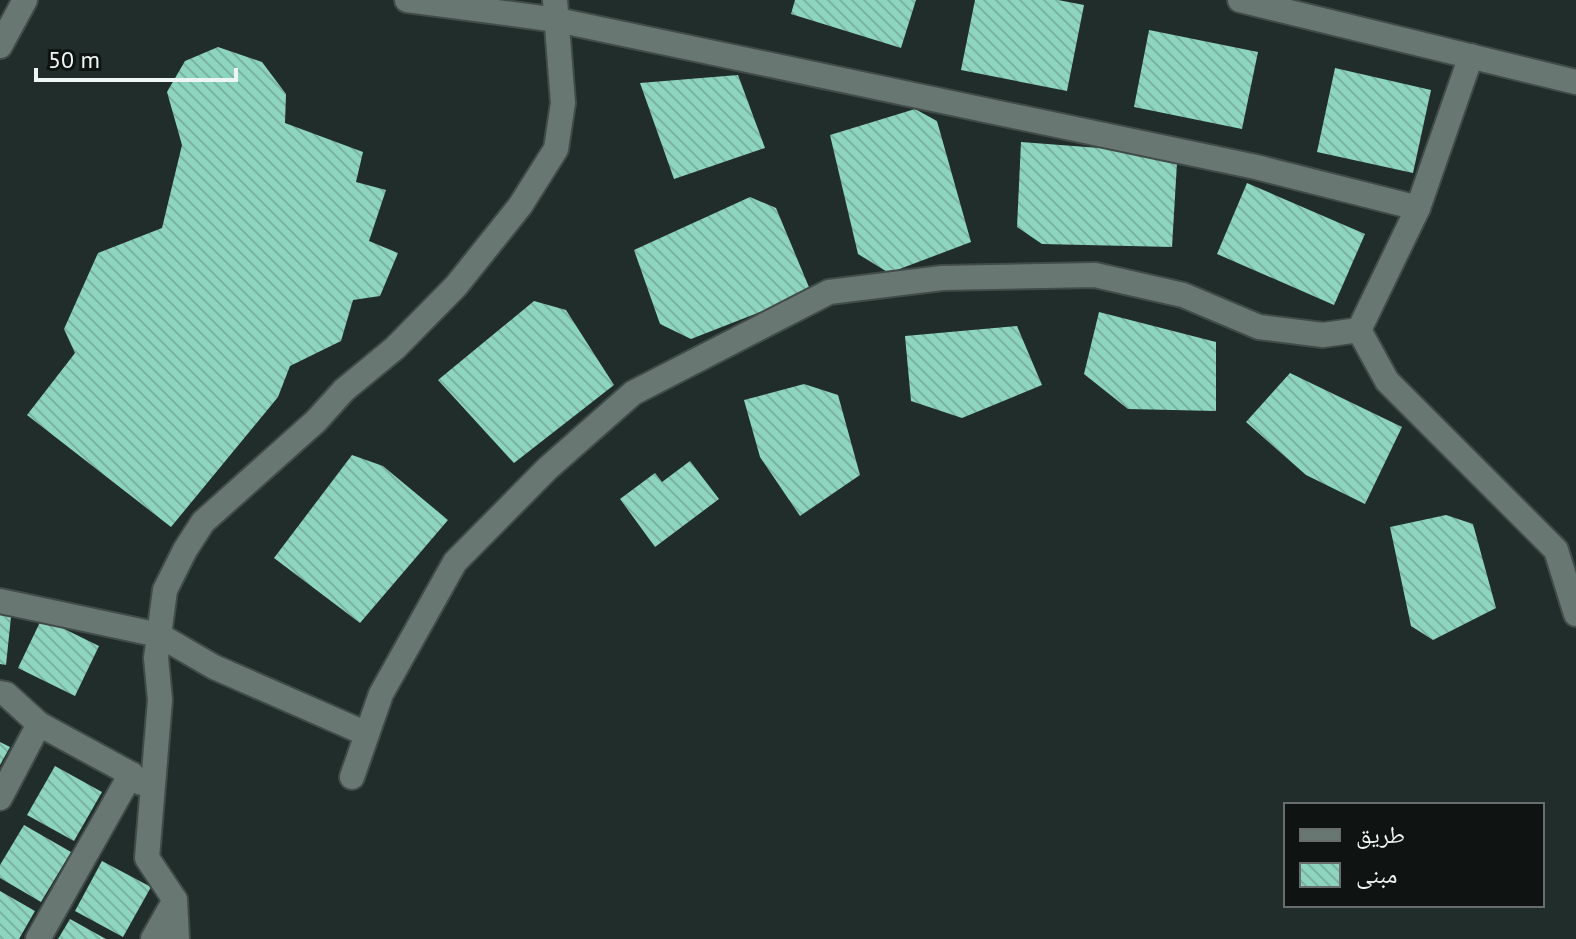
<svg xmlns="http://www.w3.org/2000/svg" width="1576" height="939" font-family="'PT Sans','Noto Naskh Arabic',sans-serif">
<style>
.building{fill:url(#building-back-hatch)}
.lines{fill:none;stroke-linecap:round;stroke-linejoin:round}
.minor-casing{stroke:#414c48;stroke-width:28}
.minor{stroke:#697772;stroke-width:24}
</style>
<defs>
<pattern id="building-back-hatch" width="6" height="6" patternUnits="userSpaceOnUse" patternTransform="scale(2)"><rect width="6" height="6" fill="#8dd5bf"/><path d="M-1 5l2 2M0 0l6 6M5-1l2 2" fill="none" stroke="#7cb2a2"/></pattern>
</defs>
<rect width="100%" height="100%" fill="#212d2a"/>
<g class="building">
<polygon points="795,0 916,0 901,48 791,14"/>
<polygon points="975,0 1058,0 1084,5 1067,91 961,70"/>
<polygon points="1149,30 1258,52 1242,129 1134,107"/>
<polygon points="218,47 262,62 286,94 285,123 363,152 356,182 386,190 369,241 398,253 380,296 353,300 341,341 290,366 278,397 171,527 27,415 75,353 64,329 98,253 162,228 182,145 167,92 185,61"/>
<polygon points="1335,68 1431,90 1413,173 1317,152"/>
<polygon points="738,75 765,148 674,179 640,83"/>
<polygon points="915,109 937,121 971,242 889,273 858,254 830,135"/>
<polygon points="1021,142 1152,152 1177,163 1172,247 1042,244 1017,227"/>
<polygon points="1247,183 1365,234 1334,305 1217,254"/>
<polygon points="750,197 776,208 811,292 691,339 660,324 634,250"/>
<polygon points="534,301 566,310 614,385 514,463 438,380"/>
<polygon points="1099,312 1216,342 1216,411 1128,409 1084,374"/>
<polygon points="1017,326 1042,385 962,418 911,401 905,336"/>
<polygon points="1290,373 1402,427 1365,504 1306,475 1246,422"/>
<polygon points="804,384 838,395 860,475 800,516 760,457 744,400"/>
<polygon points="352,455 383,466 448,520 360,623 274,558"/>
<polygon points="690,461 719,499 655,547 620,499 655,473 662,482"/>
<polygon points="1446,515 1473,524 1496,608 1433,640 1411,626 1390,527"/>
<polygon points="0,615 11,617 6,665 0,664"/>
<polygon points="42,618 99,646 75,696 18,668"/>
<polygon points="0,742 10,747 0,765"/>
<polygon points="55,766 102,792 74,841 27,815"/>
<polygon points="24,825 71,852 41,902 0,878 0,865"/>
<polygon points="102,861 151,887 123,937 75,911"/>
<polygon points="0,891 35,911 19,939 0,939"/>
<polygon points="70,919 106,939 58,939"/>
</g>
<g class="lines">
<defs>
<g id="minor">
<polyline points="407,0 557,20 1256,167 1418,208"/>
<polyline points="1240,0 1576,82"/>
<polyline points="0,46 25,0"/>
<polyline points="1359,330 1387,381 1556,550 1576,614"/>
<polyline points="0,601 159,635 214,667 367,734"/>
<polyline points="0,693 6,694 39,724 131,774 141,783"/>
<polyline points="352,777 381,694 455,562 548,468 633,393 829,292 942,278 1095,275 1183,295 1259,327 1323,335 1359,330 1418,208 1471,56"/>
<polyline points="0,798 39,724"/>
<polyline points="38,939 131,774"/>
<polyline points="153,939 175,900"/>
<polyline points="177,939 175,900 147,858 160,700 156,658 165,590 185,550 203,522 316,421 344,390 395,348 456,286 520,206 556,149 563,103 555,0"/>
</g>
</defs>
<use href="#minor" class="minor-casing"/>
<use href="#minor" class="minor"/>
</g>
<rect x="1284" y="803" width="260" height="104" fill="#0f1413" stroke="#686e6d" stroke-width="2"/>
<rect x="1300" y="829" width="40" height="12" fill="#697772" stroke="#686e6d" stroke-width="2"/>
<text x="1356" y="843" font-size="24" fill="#eef6f3">طريق</text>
<rect x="1300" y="863" width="40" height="24" fill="url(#building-back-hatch)" stroke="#686e6d" stroke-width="2"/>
<text x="1356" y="883" font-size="24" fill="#eef6f3">مبنى</text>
<path d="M36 68v12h200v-12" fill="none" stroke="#eef6f3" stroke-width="4"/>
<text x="48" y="68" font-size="24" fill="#eef6f3" stroke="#0f1413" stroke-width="6" paint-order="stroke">50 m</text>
</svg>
